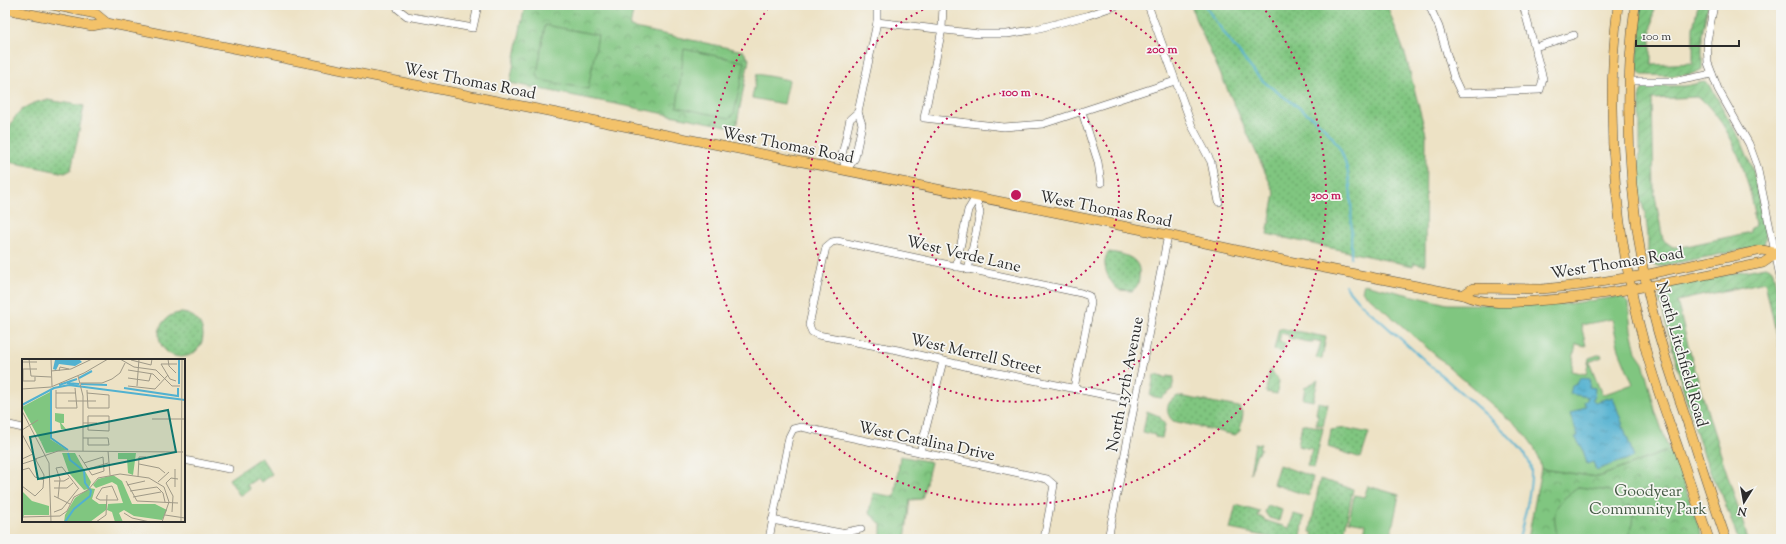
<svg xmlns="http://www.w3.org/2000/svg" width="1786" height="544" font-family="'Sorts Mill Goudy',serif">
<style>
.grass{fill:url(#grass-dots);stroke:#567856}
.park{fill:url(#park-crowns);stroke:#567856}
.garden{fill:url(#garden-furrows);stroke:#567856;fill-rule:evenodd}
.pitch{fill:#80c680;stroke:#567856;fill-rule:evenodd}
.water{fill:url(#water-ripples);stroke:#3e6e7e}
.lines{fill:none;stroke-linecap:round;stroke-linejoin:round}
.stream{stroke:#52b1d0;stroke-width:2}
.minor-casing{stroke:#484642;stroke-width:8}
.major-casing{stroke:#484642;stroke-width:10}
.minor{stroke:#fff;stroke-width:7}
.major{stroke:#f3c26a;stroke-width:9}
.ring{fill:none;stroke:#c2185b;stroke-width:2;stroke-dasharray:2 4}
.labels{text-anchor:middle;stroke-width:3.5;stroke-linejoin:round;paint-order:stroke}
.street-label{font-size:16px;fill:#2b2b2b;stroke:#f6f6f2}
.park-label{font-size:16px;fill:#445a44;stroke:#f6f6f2}
.inset-river{fill:none;stroke:#52b1d0;stroke-width:2}
.inset-road{fill:none;stroke:#9f9987;stroke-width:1}
.view{fill:#0f766e;fill-opacity:0.15;stroke:#0f766e;stroke-width:2}
.inset-edge{fill:none;stroke:#2b2b2b;stroke-width:2}
.centre{fill:#c2185b;stroke:#f6f6f2;stroke-width:2}
.ring-label{font-size:12px;text-anchor:middle;font-weight:bold;fill:#c2185b;stroke:#f6f6f2;stroke-width:3.5;stroke-linejoin:round;paint-order:stroke}
</style>
<defs>
<pattern id="grass-dots" width="8" height="8" patternUnits="userSpaceOnUse"><rect width="8" height="8" fill="#80c680"/><path d="M2 2h.1M6 6h.1" fill="none" stroke="#69a169" stroke-width="1.8" stroke-linecap="round"/></pattern>
<pattern id="park-crowns" width="20" height="18" patternUnits="userSpaceOnUse"><rect width="20" height="18" fill="#80c680"/><path d="M2 6a3 3 0 1 1 6 0M12 15a3 3 0 1 1 6 0" fill="none" stroke="#69a169"/></pattern>
<pattern id="garden-furrows" width="10" height="10" patternUnits="userSpaceOnUse"><rect width="10" height="10" fill="#80c680"/><path d="M-1 1l2-2M0 10L10 0M9 11l2-2" fill="none" stroke="#69a169"/></pattern>
<pattern id="water-ripples" width="26" height="14" patternUnits="userSpaceOnUse"><rect width="26" height="14" fill="#52b1d0"/><path d="M2 4q2-2 4 0t4 0M15 11q2-2 4 0t4 0" fill="none" stroke="#4490a9"/></pattern>
</defs>
<rect width="100%" height="100%" fill="#f6f6f2"/>
<filter id="ink" filterUnits="userSpaceOnUse"><feTurbulence type="fractalNoise" baseFrequency=".025" numOctaves="2"/><feDisplacementMap in="SourceGraphic" scale="8" xChannelSelector="R" yChannelSelector="G"/><feConvolveMatrix kernelMatrix="1 2 1 2 8 2 1 2 1" color-interpolation-filters="sRGB"/></filter>
<filter id="wash" filterUnits="userSpaceOnUse"><feTurbulence type="fractalNoise" baseFrequency=".012" numOctaves="4" result="noise"/><feDisplacementMap in="SourceGraphic" scale="16" xChannelSelector="R" yChannelSelector="G"/><feGaussianBlur stdDeviation="0.9" result="paint"/><feColorMatrix in="noise" values="0 0 0 0 0 0 0 0 0 0 0 0 0 0 0 0 0 1.4 0 .05"/><feComposite in="paint" operator="in"/></filter>
<g filter="url(#wash)">
<rect width="100%" height="100%" fill="#ede2c5"/>
<g class="grass">
<polygon points="1191,5 1387,5 1406,57 1426,134 1425,265 1414,263 1413,266 1267,234 1275,194 1195,18"/>
<path d="M48,100L84,106L71,170L65,173L5,161C5,130 12,104 48,100Z"/>
<path d="M1109,252C1125,254 1142,258 1139,277C1139,284 1137,287 1132,291L1119,290C1109,283 1099,262 1109,252Z"/>
<circle cx="181" cy="335" r="22"/>
<polygon points="1154,375 1167,378 1167,376 1174,377 1172,390 1161,398 1150,396"/>
<path d="M1178,396L1239,407L1243,414L1240,431L1235,435L1173,421C1164,412 1166,401 1178,396Z"/>
<polygon points="1318,402 1328,404 1323,426 1316,424 1318,415 1316,414"/>
<polygon points="1147,411 1159,416 1165,425 1162,438 1155,437 1155,435 1143,432"/>
<polygon points="1302,424 1323,428 1314,469 1307,466 1312,449 1298,446"/>
<polygon points="1345,428 1369,433 1361,458 1328,447 1331,430"/>
<polygon points="261,457 272,474 261,482 258,478 247,485 250,489 240,496 229,479"/>
<polygon points="1279,465 1313,477 1309,496 1273,484"/>
<polygon points="1320,479 1353,489 1343,539 1311,539 1313,533 1310,532"/>
<polygon points="1236,505 1260,512 1258,516 1264,518 1264,520 1289,528 1294,514 1304,517 1301,537 1300,539 1278,539 1230,529"/>
<polygon points="1268,505 1282,510 1279,521 1269,518 1265,512"/>
</g>
<g class="park">
<polygon points="525,5 634,5 630,27 743,51 749,59 736,128 510,83"/>
<polygon points="1669,450 1676,460 1703,539 1528,539 1541,469 1598,477"/>
<polygon points="900,456 931,462 922,499 910,500 905,539 881,539 881,524 869,513 873,493 895,497"/>
</g>
<g class="garden">
<path d="M1641,5H1654L1651,37V65L1693,63V28L1698,5H1708L1702,35V69C1689,79 1658,75 1642,75L1637,69Z"/>
<path d="M1704,82L1710,85L1742,143L1753,170L1766,238L1763,246L1661,266H1655L1650,262L1648,257V235L1645,212L1640,199L1638,179L1640,148V93L1645,86H1685ZM1699,97C1734,129 1745,169 1755,213L1753,214L1755,224L1754,227L1751,228V232L1682,247H1673L1663,240L1654,190L1652,99Z"/>
<path d="M1765,267H1769L1773,271L1781,312V355L1765,282L1677,301C1696,382 1723,460 1748,539H1738L1722,495L1712,477L1700,444L1687,403L1660,301L1661,292L1665,287Z"/>
<polygon points="1279,328 1326,337 1322,359 1316,358 1321,342 1313,340 1313,342 1309,342 1289,338 1289,335 1281,333 1279,342 1285,343 1283,352 1274,350"/>
<polygon points="1270,370 1279,381 1277,394 1266,392"/>
<polygon points="1318,380 1313,401 1303,399 1305,387"/>
<polygon points="1255,443 1261,444 1259,448 1261,449 1259,453 1257,453 1250,474"/>
</g>
<g class="pitch">
<polygon points="545,25 598,35 588,89 540,80 537,75"/>
<polygon points="684,49 745,62 734,114 729,118 677,107"/>
<polygon points="757,74 789,80 784,104 752,98"/>
<path d="M1364,284L1447,304L1534,305L1567,304L1616,297H1622L1628,303L1631,330L1636,352L1643,362L1655,410L1669,450L1598,477L1541,469C1539,452 1531,441 1520,429L1362,291ZM1612,319L1619,350L1633,384L1602,395L1589,362L1602,357L1601,354L1589,358L1586,374L1571,371L1576,344L1586,346L1581,325Z"/>
<polygon points="1368,486 1399,495 1390,539 1363,539 1366,524 1349,521 1354,495 1364,497"/>
<path d="M1579,487L1610,491L1625,507L1630,505C1635,524 1635,522 1626,539H1558C1551,508 1554,505 1579,487Z"/>
</g>
<polygon class="water" points="1580,378 1590,379 1589,387 1595,388 1594,398 1592,399 1595,402 1613,397 1634,457 1596,470 1593,462 1587,464 1583,450 1575,437 1578,436 1570,414 1586,406 1584,402 1587,400 1588,397 1570,394 1572,386 1577,384"/>
<g class="lines">
<g class="stream">
<path d="M1205,5C1213,19 1224,32 1233,45C1243,57 1251,70 1262,80C1289,104 1325,118 1341,151C1355,180 1351,225 1351,257"/>
<path d="M1346,285L1347,288L1357,300L1503,430C1512,440 1524,449 1529,462C1536,476 1523,522 1519,539"/>
</g>
</g>
</g>
<g filter="url(#ink)">
<g class="lines">
<defs>
<g id="minor">
<polyline points="943,5 942,29 924,118 1004,127 1043,124 1175,81"/>
<polyline points="1148,5 1192,126 1211,162 1219,202"/>
<polyline points="1429,5 1439,27 1454,78 1461,93 1540,90 1543,79 1523,5"/>
<polyline points="1714,5 1707,41 1708,63 1718,89 1749,144 1757,166 1781,281"/>
<polyline points="398,9 407,16 473,28 478,5"/>
<polyline points="877,22 979,34 1007,34 1032,30 1086,16 1118,5"/>
<polyline points="1535,47 1574,35"/>
<polyline points="1629,81 1677,81 1712,74"/>
<polyline points="1082,112 1098,162 1101,183"/>
<polyline points="846,171 855,158 862,124 858,112 877,22 877,5"/>
<polyline points="846,171 842,155 850,119 858,112"/>
<polyline points="956,267 968,210 976,197"/>
<polyline points="968,270 980,213 976,197"/>
<polyline points="1074,388 1091,303 1089,296 1081,293 837,241 832,242 826,247 809,325 812,332 818,335 898,350 969,367 1135,401"/>
<polyline points="5,424 23,428"/>
<polyline points="920,452 943,361"/>
<polyline points="184,460 229,469"/>
<polyline points="772,520 841,533 861,529"/>
<polyline points="769,539 789,437 793,429 801,427 1047,479 1054,485 1044,539"/>
<polyline points="1108,539 1168,235"/>
</g>
<g id="major">
<polyline points="52,5 96,14 107,23"/>
<path d="M1618,5C1604,120 1615,235 1645,347C1654,383 1668,418 1680,453C1690,482 1699,510 1709,539"/>
<path d="M1635,5C1624,94 1628,186 1644,273C1654,326 1671,376 1689,427C1701,464 1713,502 1726,539"/>
<path d="M5,9L92,26L107,23L1168,235L1278,259L1463,295C1484,305 1512,303 1535,301C1612,296 1688,278 1763,263L1776,254"/>
<polyline points="1463,295 1473,288 1542,289 1581,285 1644,275 1762,250 1779,253"/>
</g>
</defs>
<use href="#minor" class="minor-casing"/>
<use href="#major" class="major-casing"/>
<use href="#minor" class="minor"/>
<use href="#major" class="major"/>
</g>
</g>
<g class="ring">
<circle cx="1016" cy="195" r="103"/>
<path d="M1099 5A207 207 0 1 1 933 5"/>
<path d="M1262 6A310 310 0 1 1 770 6"/>
</g>
<g class="labels">
<g class="street-label">
<text transform="translate(470 80) rotate(11)" y="6">West Thomas Road</text>
<text transform="translate(788 144) rotate(11)" y="6">West Thomas Road</text>
<text transform="translate(1106 208) rotate(11)" y="6">West Thomas Road</text>
<text transform="translate(964 253) rotate(13)" y="6">West Verde Lane</text>
<text transform="translate(1617 262) rotate(-9)" y="6">West Thomas Road</text>
<text transform="translate(976 353) rotate(13)" y="6">West Merrell Street</text>
<text transform="translate(1683 354) rotate(74)" y="6">North Litchfield Road</text>
<text transform="translate(1124 384) rotate(-79)" y="6">North 137th Avenue</text>
<text transform="translate(927 440) rotate(12)" y="6">West Catalina Drive</text>
</g>
<g class="park-label">
<text x="1648" y="496">Goodyear<tspan x="1648" dy="18">Community Park</tspan></text>
</g>
</g>
<g transform="translate(22 359)">
<rect width="163" height="163" fill="#ede2c5"/>
<path d="M40,94H53L69,123L67,129L73,130L70,140L77,145H84V151L68,163H42L43,156L53,139L66,130L62,131L47,114ZM91,116L100,122L110,145H133L145,151L140,161L112,157L102,151L97,154L101,163H93L90,153L85,151L86,145L101,144L95,126L90,123L74,129L71,126L76,120ZM0,132L10,142L27,147V156H2L0,163Z" fill="#80c680"/>
<path d="M28,33V80L19,83L0,48ZM96,94H114L111,116L106,114L105,100H96Z" fill="#80c680"/>
<path d="M33,54L42,55V64H39L44,70H39L38,64L33,62ZM24,80H28L45,91L24,94L19,83Z" fill="#80c680"/>
<path d="M33,1H58L60,3L53,7L37,5L34,11L31,10Z" fill="#52b1d0"/>
<path class="inset-river" d="M57,19L70,12M45,24L57,25M59,25L85,26M157,25V0M37,26L55,20M102,29L156,37V29M29,30V79L46,91M0,46L32,29L47,26L163,41M43,163L52,150L68,137L69,132L63,124L62,112L48,101L46,94"/>
<path class="inset-road" d="M7,0L9,17L29,18M29,0L30,27M98,0L112,8L134,11L150,27H158M146,0L147,7L154,14M109,1L129,6L130,0M1,3H15M106,11L131,15L138,22M29,12L49,10L70,0M37,12L38,8L47,10M56,17L61,37V92M13,18V22H1V10H15M106,19L127,22L129,15M154,22L148,20L139,5H155M58,24H80L90,20L98,14L103,4M106,27L133,30L146,16M115,27L117,0M0,30L29,28L62,14L86,0M34,31V49H55L53,29M65,31V32L66,49H87V36L65,34M34,34H54M46,42H74M0,52L27,104L29,163M66,57H87V72L66,71ZM130,60H163M61,64H75M0,71L16,61M0,75L22,116L21,129L13,137L0,127M61,79H86L87,86H66V79M86,92L88,116M57,96L70,116L82,112L81,98L62,104M0,100L11,95M13,100L36,92L161,93M0,105L15,100M117,105L137,109L143,114M66,110L86,104M153,110V128M0,111L7,109L13,118L22,121M116,118L117,98H124M32,122H42L47,119M104,122L115,142L156,144M136,123L147,113M105,126L123,122M90,127L96,141H78L74,139L80,129ZM32,129H45L51,124M108,132L135,128L141,134L143,143M32,137L48,145M111,138L139,133M36,139L38,120L34,109L40,108L57,130M163,140V154M32,153L40,150L56,130M150,153L151,137L144,124L149,119L156,120M102,154L110,159L128,163M84,156L85,136M143,156L163,159M0,158L38,157L45,152L52,138L66,131L76,119L98,115L127,119L142,128L147,143L140,163M74,163L84,156M159,163L160,0"/>
<path class="view" d="M146,51L154,93L16,120L8,78Z"/>
<rect width="163" height="163" class="inset-edge"/>
</g>
<circle cx="1016" cy="195" r="6" class="centre"/>
<g class="ring-label">
<text x="1162" y="53">200 m</text>
<text x="1016" y="96">100 m</text>
<text x="1326" y="199">300 m</text>
</g>
<rect width="1786" height="544" fill="none" stroke="#f6f6f2" stroke-width="20"/>
<g transform="translate(1744 502) rotate(191)" stroke="#f6f6f2" stroke-width="3" paint-order="stroke">
<path d="M0-3L7 15L0 10L-7 15Z" fill="#2b2b2b"/>
<text y="-6" font-size="11" font-weight="bold" text-anchor="middle" fill="#2b2b2b">N</text>
</g>
<path d="M1636 40v6h103v-6" fill="none" stroke="#2b2b2b" stroke-width="2"/>
<text x="1642" y="40" font-size="12" fill="#2b2b2b" stroke="#f6f6f2" stroke-width="3" paint-order="stroke">100 m</text>
</svg>
